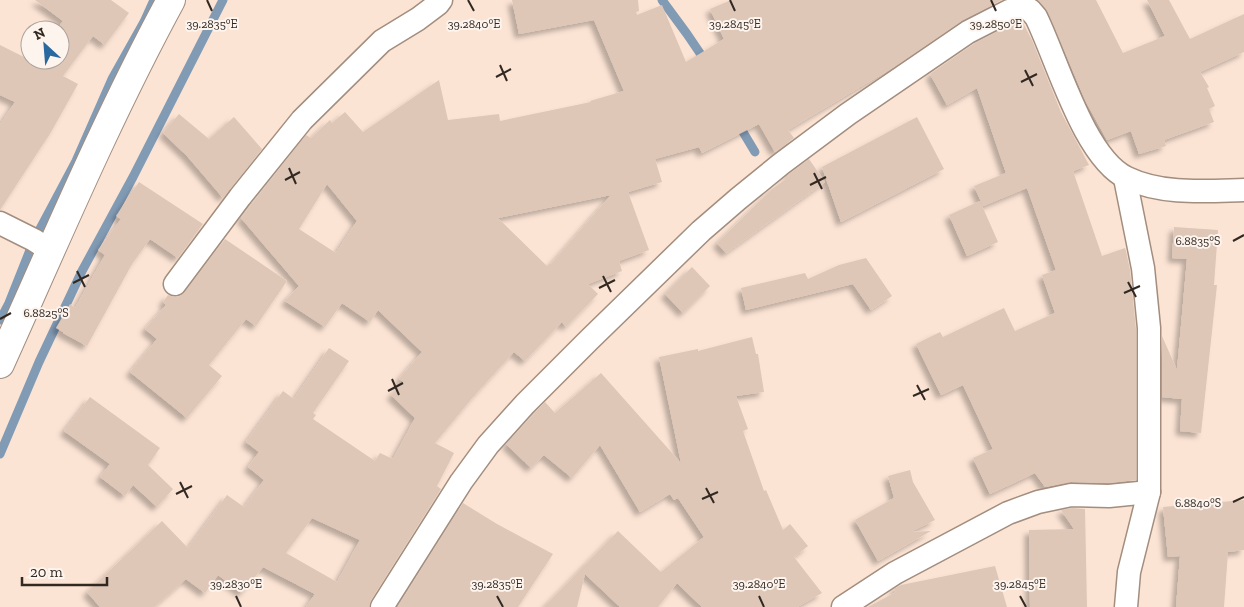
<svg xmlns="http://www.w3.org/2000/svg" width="1244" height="607" font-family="'Zilla Slab',serif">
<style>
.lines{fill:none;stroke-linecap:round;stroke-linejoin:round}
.stream{stroke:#829bb5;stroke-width:9}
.building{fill:#dec7b7;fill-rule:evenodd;filter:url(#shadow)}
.street-casing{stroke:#a28d7e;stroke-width:25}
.secondary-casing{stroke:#a28d7e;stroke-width:30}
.street{stroke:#fff;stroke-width:22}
.secondary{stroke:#fff;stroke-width:28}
.ticks{fill:none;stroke:#312822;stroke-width:2}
.ticks-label{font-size:12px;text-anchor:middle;fill:#312822;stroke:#fef4ee;stroke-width:4;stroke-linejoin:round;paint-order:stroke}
</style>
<defs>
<filter id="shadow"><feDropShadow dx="-4.5" dy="4.5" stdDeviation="2.5" flood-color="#0004"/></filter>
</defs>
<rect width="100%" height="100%" fill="#fce4d4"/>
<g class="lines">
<g class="stream">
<polyline points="662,0 687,34 706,62"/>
<polyline points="737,122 755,152"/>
<polyline points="0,320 9,303 34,240 76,161 112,79 144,22 154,0"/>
<polyline points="0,454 39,362 82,271 133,177 223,0"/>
</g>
</g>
<g class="building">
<polygon points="35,0 111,0 129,13 105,45 93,36 63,76 78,84 51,132 0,210 0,125 15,102 0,95 0,45 34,62 35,60 60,60 60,30 56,30 63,21"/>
<path d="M512,0H638L639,11L636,12L637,15L662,5L686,62L724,39L710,9L731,0H1002L961,21L902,62L788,130L794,138L775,152L759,124L702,153L699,147L655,159L662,182L628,192L649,250L619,261L622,271L588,284L598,294L566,327L562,322L525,361L514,352L474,396L435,443L454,453L437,486L441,489L371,600L369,607H306L315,594L263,567L242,593L218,575L205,593L186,579L154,607H100L87,592L162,521L188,548L227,495L244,507L264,480L248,467L259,452L246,442L283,391L294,399L329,348L349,361L313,413L316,415L313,419L375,461L380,453L393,459L415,418L391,395L404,382L399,379L422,352L378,310L370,322L342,303L325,327L285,301L299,286L241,218L306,135L311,138L330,120L332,123L345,112L363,132L439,80L448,120L499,114L500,121L591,102L590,101L624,91L594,20L519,34ZM327,184L357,221L336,253L299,229ZM611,195L551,264L550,263L547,266L498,218ZM312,518L360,540L337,582L286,553Z"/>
<polygon points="1038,0 1096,0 1123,53 1165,36 1147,0 1169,0 1190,39 1244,14 1244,52 1200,72 1209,87 1207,88 1215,106 1209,109 1214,122 1164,140 1166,146 1139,154 1131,131 1107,140 1085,100 1048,12"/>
<polygon points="1022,21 1032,40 1061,112 1089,165 1073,171 1102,256 1125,248 1126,251 1130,270 1136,329 1136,480 1109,483 1071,482 1045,487 1035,473 990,494 973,458 993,449 963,385 941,395 916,344 940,332 943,337 1004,308 1015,331 1055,313 1042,275 1056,270 1027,188 983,206 974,186 1006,173 977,88 947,105 930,74 975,43 1014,23"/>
<polygon points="179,114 209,139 234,117 262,149 223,198 187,156 163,133"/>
<polygon points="917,117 944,169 841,222 822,167"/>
<polygon points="809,159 825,182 726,253 717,243 772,189 789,177 788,175"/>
<polygon points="139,182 203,224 178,258 150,239 132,264 87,346 63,333 63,332 56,328 70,304 75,308 105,255 98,250 121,219 116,216"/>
<polygon points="980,201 998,242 967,256 949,215"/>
<polygon points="1174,227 1218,230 1214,285 1217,285 1201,433 1180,431 1182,399 1162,397 1162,336 1177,370 1187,259 1172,258"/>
<polygon points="225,239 287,281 256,326 246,319 209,365 222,376 187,418 130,372 157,339 145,329 166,305 163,302 168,295 174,297 180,296 185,292"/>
<polygon points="866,258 892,296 871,310 853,284 746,310 741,288 805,273 808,279 839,265"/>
<polygon points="692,267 710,286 683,313 665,294"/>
<polygon points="752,337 756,354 758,354 764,392 736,396 748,429 743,431 764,491 766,490 783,530 790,524 808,546 794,557 822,593 797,607 702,607 677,583 658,607 620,607 585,574 577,607 544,607 618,531 661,572 704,537 678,498 674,500 670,494 640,512 600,445 572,478 544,455 531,468 506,444 545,402 555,413 601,373 681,463 659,357 698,349 698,351"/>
<polygon points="90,397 160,448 148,465 173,489 157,507 133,485 125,496 100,477 110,464 64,431"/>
<polygon points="910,470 913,482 935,520 910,532 931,531 878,561 855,520 894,498 888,476"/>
<polygon points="1244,500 1244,550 1228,552 1224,607 1176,607 1180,556 1168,557 1163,507"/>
<polygon points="463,503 497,524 553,554 518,607 398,607"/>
<polygon points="1072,508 1085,509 1087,607 1030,607 1029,530 1074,529 1061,510"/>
<polygon points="995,566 1007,607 868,607 896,592 894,589 901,585"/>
</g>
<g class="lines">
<defs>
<g id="street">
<polyline points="1125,178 1143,268 1149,328 1149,492 1129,572 1126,607"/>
<polyline points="0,223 34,240 51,251"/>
<polyline points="175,284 240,197 302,120 382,41 418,19 438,4 441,0"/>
<path d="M382,607L461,482L488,445L525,404L590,339L701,231L738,199L781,164L848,114L968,32L1009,11L1022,7L1030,10L1036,17C1057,59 1084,158 1127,178C1162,195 1206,191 1244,190"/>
<polyline points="843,607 895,573 1008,513 1038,502 1071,495 1109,496 1149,492"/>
</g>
<path id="secondary" d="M0,364C55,242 107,118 171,0"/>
</defs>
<use href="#street" class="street-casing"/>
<use href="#secondary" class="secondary-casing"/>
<use href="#street" class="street"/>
<use href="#secondary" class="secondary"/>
</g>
<path class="ticks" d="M207,0L212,11M468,0L474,11M730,0L735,11M991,0L996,11M500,65L507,81M1025,70L1033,86M496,77L511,69M1021,82L1037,74M289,168L296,184M814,173L822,189M285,180L300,172M810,185L826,177M1233,241L1244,235M77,271L85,287M603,276L611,292M1128,282L1136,297M73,283L89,275M599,288L615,280M1124,293L1140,286M0,319L11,313M392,379L399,395M917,385L925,400M388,391L403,383M913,396L929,389M180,482L188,498M706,488L714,503M176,494L192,486M702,499L718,492M1233,502L1244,497M236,596L241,607M497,596L503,607M759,596L764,607M1020,596L1026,607"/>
<g class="ticks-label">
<text x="212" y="28">39.2835°E</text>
<text x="474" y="28">39.2840°E</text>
<text x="735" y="28">39.2845°E</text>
<text x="996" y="28">39.2850°E</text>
<text x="1198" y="245">6.8835°S</text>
<text x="46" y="317">6.8825°S</text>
<text x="1198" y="507">6.8840°S</text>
<text x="236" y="588">39.2830°E</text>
<text x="497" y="588">39.2835°E</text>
<text x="759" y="588">39.2840°E</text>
<text x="1020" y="588">39.2845°E</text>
</g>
<g transform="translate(45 45) rotate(334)"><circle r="24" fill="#fef4ee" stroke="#aca29c"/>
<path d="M0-4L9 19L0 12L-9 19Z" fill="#2a699f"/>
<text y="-8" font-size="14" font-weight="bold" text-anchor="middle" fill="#312822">N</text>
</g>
<path d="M22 577v8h85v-8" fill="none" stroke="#312822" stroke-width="2.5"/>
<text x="30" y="577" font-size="15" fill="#312822" stroke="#fef4ee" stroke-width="4" paint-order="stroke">20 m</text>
</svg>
